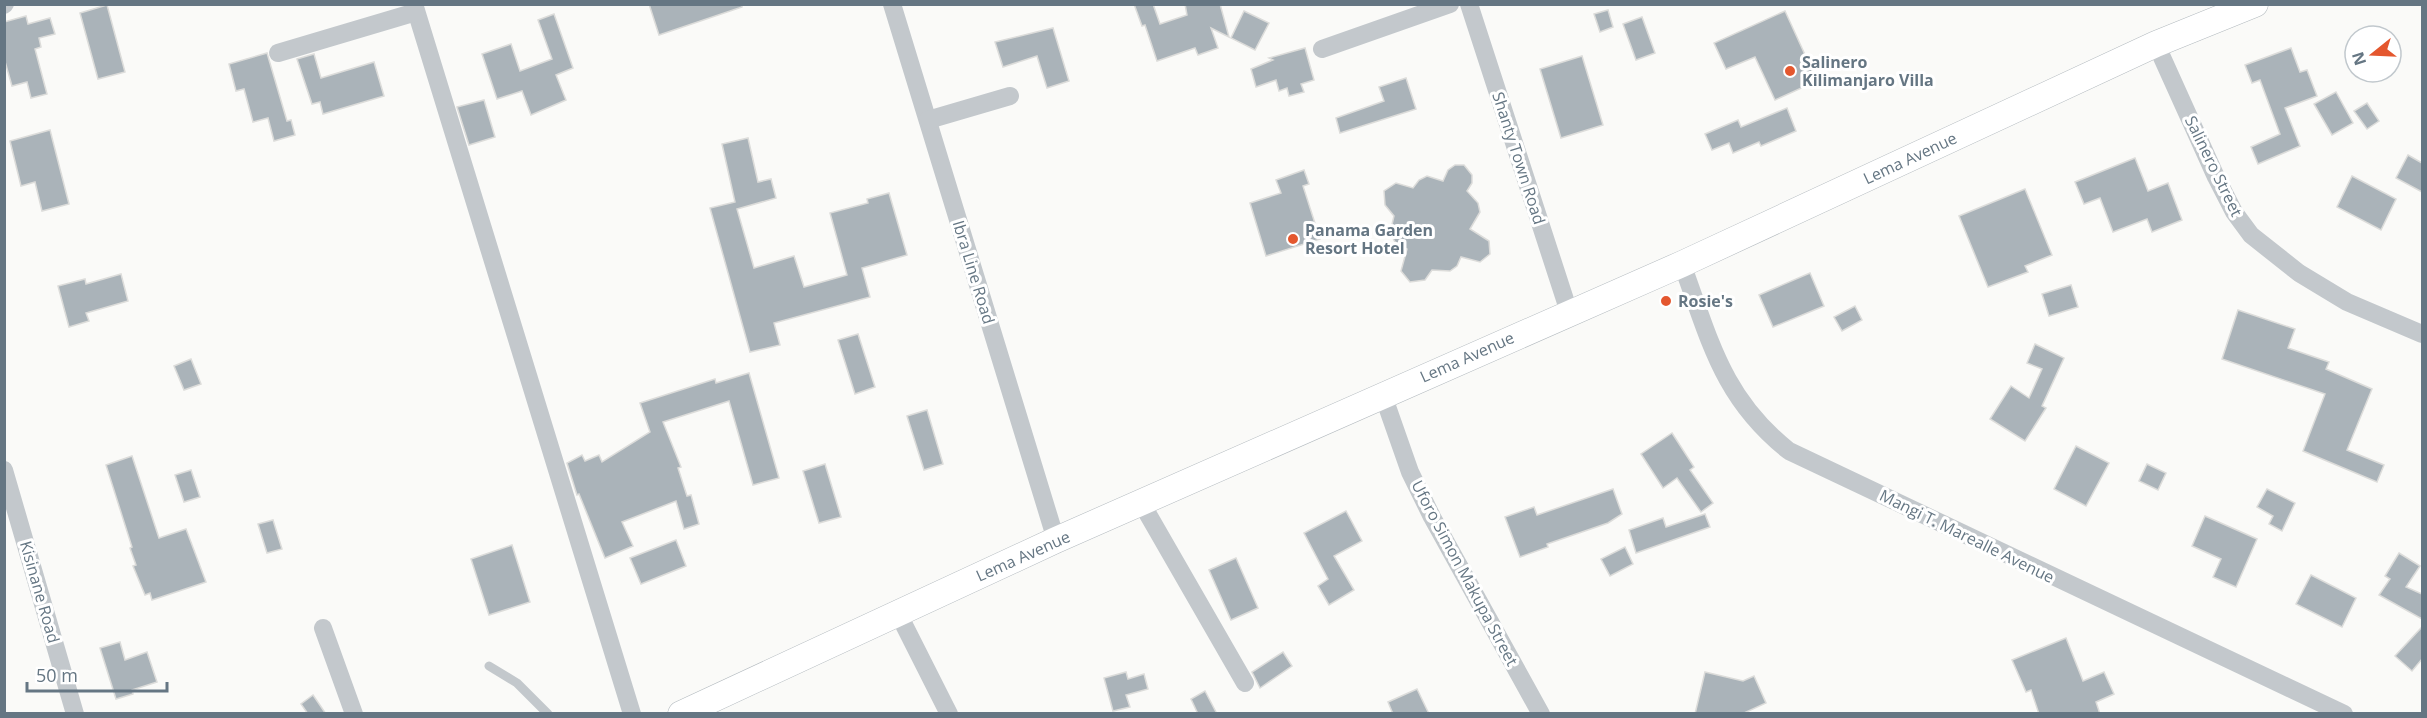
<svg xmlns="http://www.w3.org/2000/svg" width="2427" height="718" font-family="'Open Sans',sans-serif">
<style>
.building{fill:#aab3b9;stroke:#dcdcda;stroke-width:1.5}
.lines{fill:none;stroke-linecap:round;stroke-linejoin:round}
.secondary-casing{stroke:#b3babf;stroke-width:27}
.service{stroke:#c3c8cc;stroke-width:9}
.minor{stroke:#c3c8cc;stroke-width:18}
.secondary{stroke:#fff;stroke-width:26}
.poi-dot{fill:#e4572e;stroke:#fff;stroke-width:2}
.labels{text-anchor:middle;stroke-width:6;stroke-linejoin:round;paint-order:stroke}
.poi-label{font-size:16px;font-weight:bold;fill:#657683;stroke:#fff;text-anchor:start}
.street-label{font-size:16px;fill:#657683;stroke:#fff}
</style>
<rect width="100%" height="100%" fill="#fafaf8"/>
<g class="building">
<polygon points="649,4 742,4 742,7 659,35"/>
<polygon points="1134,4 1153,4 1160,24 1187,15 1185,4 1220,4 1229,37 1211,28 1218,48 1198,55 1195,48 1157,61 1145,25 1142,26"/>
<polygon points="107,5 125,72 98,79 80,13"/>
<polygon points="1608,10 1613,27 1600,32 1594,14"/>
<polygon points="1244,11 1269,23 1255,50 1231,38"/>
<polygon points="1785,11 1817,81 1775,100 1755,57 1726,69 1714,43"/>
<polygon points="554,14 573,68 556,75 566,100 531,115 522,91 497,99 482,54 511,44 520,71 552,59 538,20"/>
<polygon points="26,16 28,24 50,18 55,34 39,38 41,47 35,49 47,94 31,98 27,82 12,86 4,58 4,22"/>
<polygon points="1642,17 1655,53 1636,60 1623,24"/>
<polygon points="1053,28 1069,81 1047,88 1037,56 1003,67 995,42"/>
<polygon points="1305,48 1314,80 1301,84 1304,92 1289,96 1287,88 1279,91 1276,80 1256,87 1251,69 1273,60 1269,58"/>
<polygon points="2291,48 2300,72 2307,70 2317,96 2285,108 2300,146 2258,164 2251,147 2280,134 2260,80 2252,83 2245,65"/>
<polygon points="267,53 287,121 291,120 295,135 274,141 268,118 253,122 244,89 236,91 229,64"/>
<polygon points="314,54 321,78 374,62 384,96 323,114 320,102 312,104 297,59"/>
<polygon points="1582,56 1603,125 1561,138 1540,69"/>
<polygon points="1406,78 1416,109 1340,133 1336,118 1384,101 1379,87"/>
<polygon points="2336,92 2353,123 2332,135 2314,104"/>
<polygon points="484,100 495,137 469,145 457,107"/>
<polygon points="2367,103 2379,121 2367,129 2354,111"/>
<polygon points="1787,108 1796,131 1761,146 1759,142 1733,153 1729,143 1712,150 1705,134 1738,120 1741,127"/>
<polygon points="50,130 69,204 42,211 35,182 21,186 10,141"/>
<polygon points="748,138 758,182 771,179 776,198 737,209 754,268 794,256 804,287 847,275 830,213 868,203 867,199 889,193 907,255 862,268 870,297 774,323 780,345 750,352 710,208 735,202 722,144"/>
<polygon points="2408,155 2422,163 2422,192 2396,178"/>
<polygon points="2135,158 2148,191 2168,183 2182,220 2152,232 2147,219 2113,232 2100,198 2084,204 2075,182"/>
<polygon points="1455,165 1464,165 1472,175 1472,183 1467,191 1478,203 1480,212 1470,229 1489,241 1490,254 1480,262 1461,257 1457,266 1450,271 1432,270 1425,280 1410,282 1401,271 1407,249 1395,242 1390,233 1394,216 1385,205 1384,191 1396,183 1413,188 1419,180 1427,176 1443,181 1448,170"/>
<polygon points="1304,170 1309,184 1303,186 1320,239 1266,256 1250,203 1281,193 1276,180"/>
<polygon points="2352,176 2396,199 2381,230 2337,207"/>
<polygon points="2025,189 2052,255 2025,266 2028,272 1988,287 1959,216"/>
<polygon points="1810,273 1824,306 1773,327 1759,295"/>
<polygon points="121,274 128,301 86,313 89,321 69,327 58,286 85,279 86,284"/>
<polygon points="2071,285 2078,307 2049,316 2042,294"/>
<polygon points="1855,306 1862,320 1842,331 1834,317"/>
<polygon points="2238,310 2295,329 2288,348 2329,362 2326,369 2372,389 2347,450 2384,465 2377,482 2303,451 2325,394 2222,359"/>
<polygon points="858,334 875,387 855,394 838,340"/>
<polygon points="2035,344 2064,358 2042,406 2046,408 2025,441 1990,419 2011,386 2029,398 2042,369 2027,363"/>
<polygon points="191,359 201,384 184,390 174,366"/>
<polygon points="749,373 779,478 753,485 729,401 663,422 681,467 678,468 687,496 691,495 699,524 684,529 676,501 622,522 633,546 605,558 579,494 577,495 567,463 582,455 585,461 599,455 602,462 650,432 640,403 715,379 716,383"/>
<polygon points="927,410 943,464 924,470 907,416"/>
<polygon points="1672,433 1694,467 1690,470 1713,503 1701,512 1677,478 1663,488 1641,454"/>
<polygon points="2076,446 2109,463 2086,506 2054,489"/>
<polygon points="132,456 159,538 186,529 206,582 152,600 150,593 145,595 133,566 136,565 130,548 132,547 106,465"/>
<polygon points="825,464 841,517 819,523 803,471"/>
<polygon points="2147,464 2166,473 2158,490 2139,481"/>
<polygon points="191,470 200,497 184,502 175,475"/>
<polygon points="1613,489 1622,514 1608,523 1547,544 1548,547 1520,557 1505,517 1534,507 1537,515"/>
<polygon points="2267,489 2295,503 2282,531 2269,524 2273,516 2257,507"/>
<polygon points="1346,511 1362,541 1334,556 1354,590 1329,605 1318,586 1328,579 1304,533"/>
<polygon points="1705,514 1710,527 1636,553 1629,530 1663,518 1666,527"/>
<polygon points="2205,516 2257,539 2236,587 2213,577 2221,559 2192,546"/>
<polygon points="273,520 282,549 267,553 258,524"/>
<polygon points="676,540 686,566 641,584 630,558"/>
<polygon points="512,545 530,602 489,615 471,559"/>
<polygon points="1625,547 1633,564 1610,576 1601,559"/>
<polygon points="2399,553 2420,566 2406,587 2422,594 2422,619 2379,595 2390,579 2385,576"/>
<polygon points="1236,558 1258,608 1231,620 1209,570"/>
<polygon points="2311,575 2356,598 2342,627 2296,604"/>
<polygon points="2422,627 2422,659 2412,671 2395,656"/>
<polygon points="2066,638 2083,681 2104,672 2114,694 2096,702 2100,714 2039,714 2031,690 2026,692 2012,660"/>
<polygon points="120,642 125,660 147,652 157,682 132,690 133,694 116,699 100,648"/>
<polygon points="1283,652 1292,666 1260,688 1252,672"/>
<polygon points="1126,672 1128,679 1144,674 1148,689 1126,695 1130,707 1113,711 1104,678"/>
<polygon points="1705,672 1743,681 1754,676 1766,703 1742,714 1695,714"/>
<polygon points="1417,689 1429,714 1393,714 1388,702"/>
<polygon points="1205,691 1217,714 1198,714 1191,699"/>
<polygon points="313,695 326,714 308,714 301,704"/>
</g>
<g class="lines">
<defs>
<polyline id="secondary" points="681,714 1056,540 1682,264 2156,44 2255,4"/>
</defs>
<use href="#secondary" class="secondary-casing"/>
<polyline class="service" points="489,666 517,683 548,714"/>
<g class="minor">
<polyline points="414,4 632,714"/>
<polyline points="892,4 1056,540"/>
<polyline points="1469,4 1569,312"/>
<polyline points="4,5 5,4"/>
<polyline points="2156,44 2216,177 2234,212 2251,235 2299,273 2347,302 2422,334"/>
<polyline points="1322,49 1450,4"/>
<polyline points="278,53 416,12"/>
<polyline points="928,120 1010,96"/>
<path d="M1682,264C1710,340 1722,398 1789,451L2344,714"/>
<polyline points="1383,395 1410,472 1432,517 1541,714"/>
<polyline points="4,470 75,714"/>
<polyline points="1142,504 1245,683"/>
<polyline points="898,613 949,714"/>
<polyline points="323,628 354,714"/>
</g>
<use href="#secondary" class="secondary"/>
</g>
<g class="poi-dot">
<circle cx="1790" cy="71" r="6"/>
<circle cx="1293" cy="239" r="6"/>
<circle cx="1666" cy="301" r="6"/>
</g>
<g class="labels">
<g class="poi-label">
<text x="1802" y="68">Salinero<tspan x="1802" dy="18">Kilimanjaro Villa</tspan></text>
<text x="1305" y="236">Panama Garden<tspan x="1305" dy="18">Resort Hotel</tspan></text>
<text x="1678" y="307">Rosie's</text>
</g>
<g class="street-label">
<text transform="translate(1519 158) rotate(72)" y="6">Shanty Town Road</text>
<text transform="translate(1910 158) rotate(-25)" y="6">Lema Avenue</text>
<text transform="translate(2214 166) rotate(64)" y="6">Salinero Street</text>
<text transform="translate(974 272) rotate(73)" y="6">Ibra Line Road</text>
<text transform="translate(1467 357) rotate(-24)" y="6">Lema Avenue</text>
<text transform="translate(1967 536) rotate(26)" y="6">Mangi T. Marealle Avenue</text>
<text transform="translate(1023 556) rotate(-24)" y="6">Lema Avenue</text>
<text transform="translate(1465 573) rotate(62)" y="6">Uforo Simon Makupa Street</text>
<text transform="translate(40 592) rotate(74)" y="6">Kisinane Road</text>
</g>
</g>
<rect width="2427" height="718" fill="none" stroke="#657683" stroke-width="12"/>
<g transform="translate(2373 54) rotate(252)"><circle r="28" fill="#ffffff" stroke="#c1c8cd" stroke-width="1.5"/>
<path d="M0-4.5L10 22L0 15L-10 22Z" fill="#e4572e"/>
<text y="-9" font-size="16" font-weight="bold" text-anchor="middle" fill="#657683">N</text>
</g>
<path d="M27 682v9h140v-9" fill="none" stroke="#657683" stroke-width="3"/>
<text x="36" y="682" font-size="18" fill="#657683" stroke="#ffffff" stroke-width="4.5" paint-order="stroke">50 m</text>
</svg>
